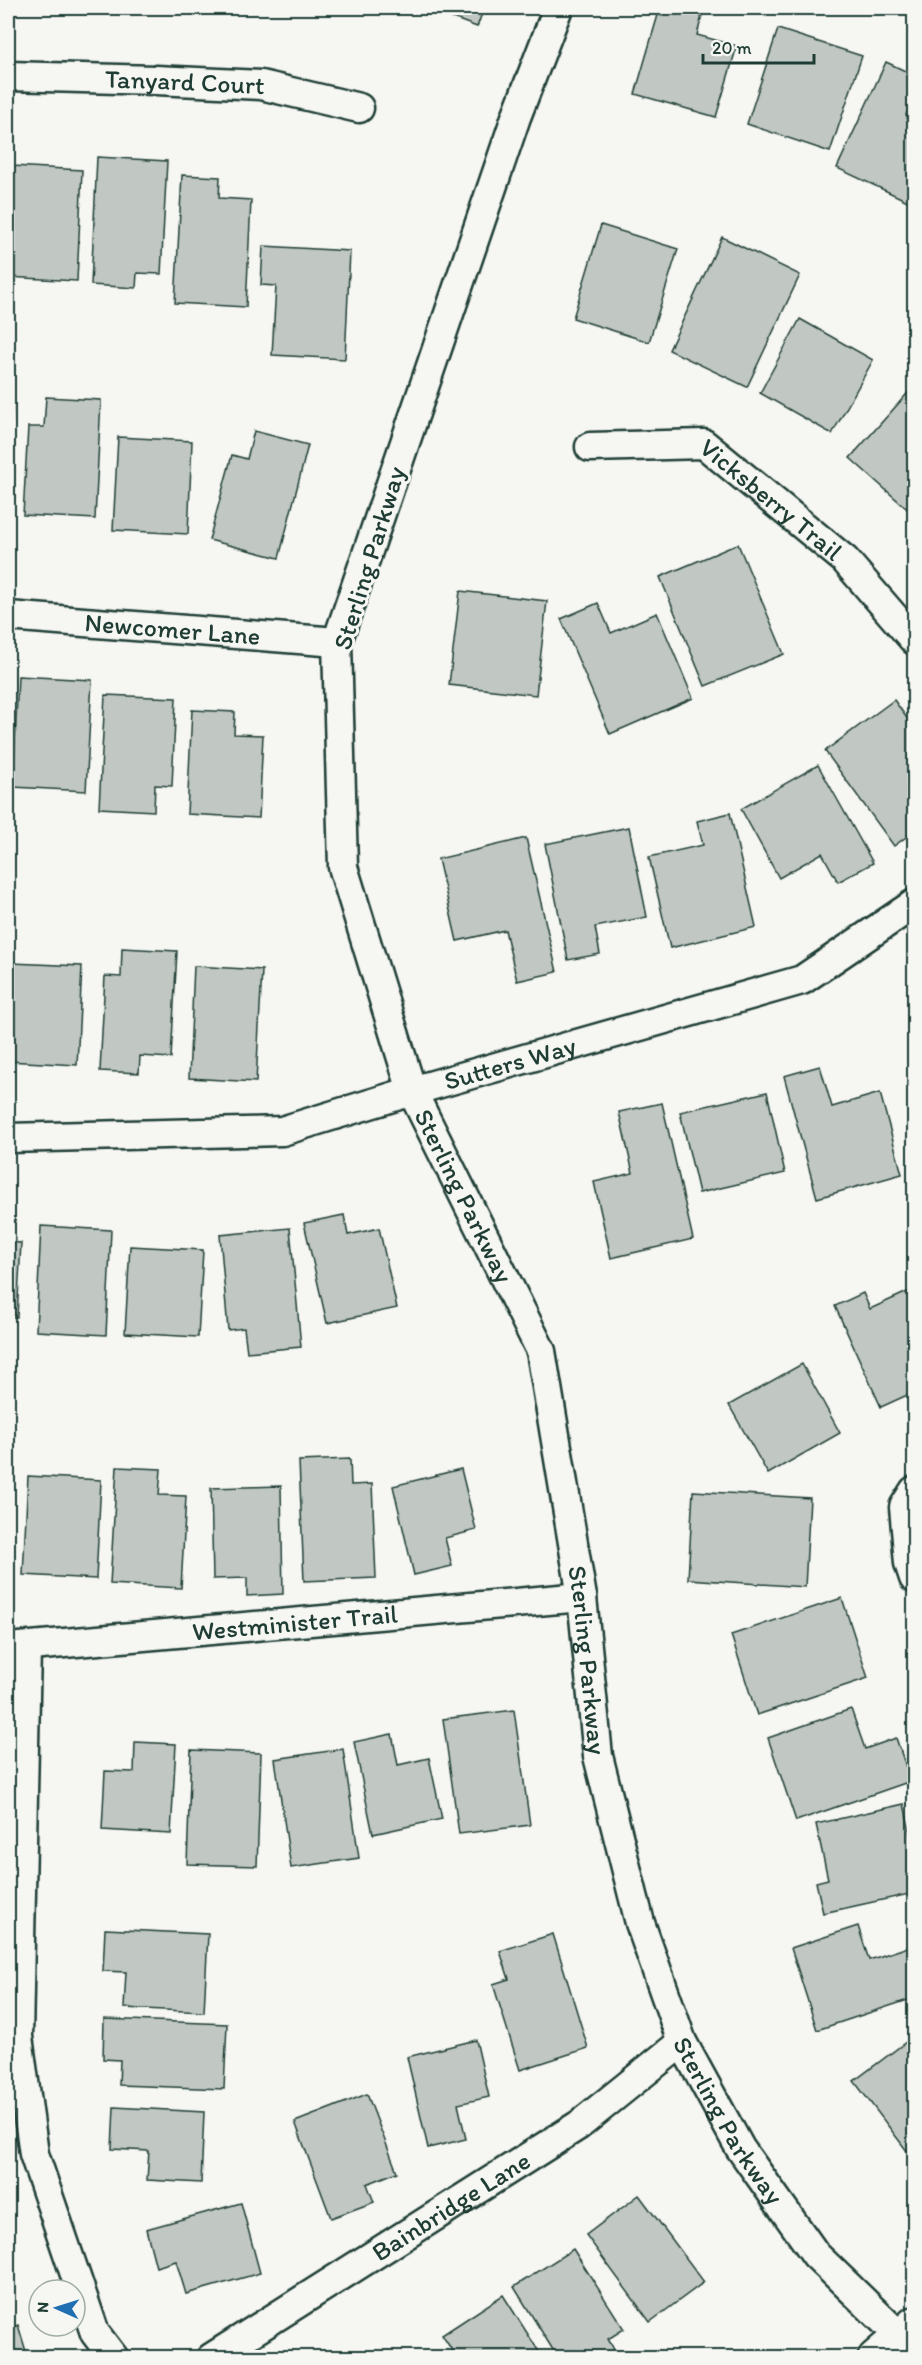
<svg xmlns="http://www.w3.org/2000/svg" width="922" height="2365" font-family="Itim,sans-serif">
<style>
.building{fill:#c1c8c3;stroke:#1f3d34;stroke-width:1.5}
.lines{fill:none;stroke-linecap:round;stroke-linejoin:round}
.street-casing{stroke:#1f3d34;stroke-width:33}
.secondary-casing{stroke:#1f3d34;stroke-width:38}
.street{stroke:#f6f6f2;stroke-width:28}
.secondary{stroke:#f6f6f2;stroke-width:33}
.labels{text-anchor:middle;stroke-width:6;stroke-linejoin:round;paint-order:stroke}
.street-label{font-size:26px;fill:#1f3d34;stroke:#f6f6f2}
</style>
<rect width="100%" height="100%" fill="#f6f6f2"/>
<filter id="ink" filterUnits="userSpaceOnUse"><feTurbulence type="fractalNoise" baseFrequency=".0167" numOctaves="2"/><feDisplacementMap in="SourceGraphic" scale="12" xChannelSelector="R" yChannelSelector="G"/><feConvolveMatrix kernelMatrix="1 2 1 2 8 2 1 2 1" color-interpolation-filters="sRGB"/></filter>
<g filter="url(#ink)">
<g class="building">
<polygon points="8,8 65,8 64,11"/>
<polygon points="184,8 226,8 226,14 184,11"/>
<polygon points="441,8 484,8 477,27 439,13"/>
<polygon points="660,8 704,8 697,35 737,46 716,117 635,94"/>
<polygon points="778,29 862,56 830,152 747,124"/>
<polygon points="886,62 914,75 914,96 906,115 914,119 914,204 837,168"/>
<polygon points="97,157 167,161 161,274 137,273 136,288 91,285"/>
<polygon points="12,166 82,170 77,281 8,277"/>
<polygon points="182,175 220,177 219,198 251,200 246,307 175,303"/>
<polygon points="601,225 678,249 649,342 573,318"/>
<polygon points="722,237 800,275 747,387 669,350"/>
<polygon points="263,246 350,251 345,359 272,355 276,286 261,285"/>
<polygon points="800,319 873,360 832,434 760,393"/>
<polygon points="914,386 914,515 850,458"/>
<polygon points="46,397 101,400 95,519 23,515 28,427 44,427"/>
<polygon points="8,407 12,408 8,498"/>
<polygon points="254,431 308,445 279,558 209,540 232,455 247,459"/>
<polygon points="118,437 192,441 188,534 113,530"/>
<polygon points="738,544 784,654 705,686 660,577"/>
<polygon points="460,591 547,601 536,695 449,685"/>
<polygon points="598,603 611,633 657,613 693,698 610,734 561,619"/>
<polygon points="18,676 92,680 86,791 13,787"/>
<polygon points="105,695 176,698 172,786 155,785 154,811 99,808"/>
<polygon points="894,700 914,728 914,784 906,791 914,802 914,831 894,846 825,751"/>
<polygon points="192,710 235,712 234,734 263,735 259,818 187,814"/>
<polygon points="818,765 873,863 838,882 822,853 779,878 741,809"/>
<polygon points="730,813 756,927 670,948 649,857 703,845 697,821"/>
<polygon points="629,827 647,917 595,927 600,954 568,960 545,844"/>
<polygon points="526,838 557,972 517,981 505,930 457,941 438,859"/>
<polygon points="122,948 177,951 171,1058 140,1056 139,1073 100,1071 105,976 121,977"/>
<polygon points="11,963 82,966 77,1065 8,1061"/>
<polygon points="194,966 262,970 256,1082 189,1078"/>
<polygon points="914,1061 914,1075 909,1063"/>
<polygon points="820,1066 832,1107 880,1093 902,1174 817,1198 784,1076"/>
<polygon points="767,1092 785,1173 699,1193 680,1112"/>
<polygon points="662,1103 693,1239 611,1258 594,1182 633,1173 619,1112"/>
<polygon points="344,1215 348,1235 379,1228 397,1308 327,1323 304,1223"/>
<polygon points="41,1226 111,1230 106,1335 36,1331"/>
<polygon points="290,1228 301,1347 247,1352 244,1328 228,1330 220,1235"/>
<polygon points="8,1242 21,1243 17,1317 8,1317"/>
<polygon points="130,1246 203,1250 198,1337 125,1333"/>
<polygon points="914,1289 914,1392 881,1407 835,1306 863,1293 870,1309"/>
<polygon points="802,1364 840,1433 768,1474 729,1405"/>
<polygon points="8,1453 13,1453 8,1554"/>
<polygon points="350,1459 351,1485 372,1484 376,1578 304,1581 299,1461"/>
<polygon points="117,1467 161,1469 159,1495 186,1496 181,1588 110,1584"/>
<polygon points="461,1469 476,1530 445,1538 452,1566 414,1575 393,1486"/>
<polygon points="28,1476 101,1480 96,1579 23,1575"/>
<polygon points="281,1486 283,1594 247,1596 247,1578 213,1579 211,1488"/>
<polygon points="693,1491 810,1498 805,1587 688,1579"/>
<polygon points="842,1598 868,1678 757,1715 731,1635"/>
<polygon points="851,1709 865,1749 896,1738 911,1781 796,1821 768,1738"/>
<polygon points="514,1710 530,1825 459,1834 443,1719"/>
<polygon points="392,1734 398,1765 429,1758 442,1819 373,1834 354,1742"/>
<polygon points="135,1742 176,1744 171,1834 102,1830 105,1771 134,1772"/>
<polygon points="343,1749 359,1858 291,1868 275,1759"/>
<polygon points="191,1750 261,1753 257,1866 187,1864"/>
<polygon points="904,1804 914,1851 914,1893 823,1913 816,1882 828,1879 816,1824"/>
<polygon points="858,1926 869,1960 914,1945 914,1998 817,2030 791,1948"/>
<polygon points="105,1929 208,1934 204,2012 124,2008 126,1972 103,1971"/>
<polygon points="553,1934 588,2048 520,2070 493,1984 509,1979 500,1951"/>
<polygon points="104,2019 227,2024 224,2089 119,2085 120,2060 103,2059"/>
<polygon points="914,2036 914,2146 907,2151 854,2081"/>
<polygon points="476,2040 489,2097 458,2104 466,2139 428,2148 407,2057"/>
<polygon points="367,2094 397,2172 367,2184 374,2202 331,2218 295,2122"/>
<polygon points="114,2107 204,2112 201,2183 147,2180 149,2151 112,2149"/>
<polygon points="639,2195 704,2282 650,2322 586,2235"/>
<polygon points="241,2203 260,2273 186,2294 176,2261 156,2267 146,2229"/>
<polygon points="573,2249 624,2329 608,2339 619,2358 558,2358 514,2287"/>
<polygon points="503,2295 543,2358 457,2358 442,2335"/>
<polygon points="18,2325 28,2358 8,2358 8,2329"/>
</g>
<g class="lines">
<defs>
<g id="street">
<path id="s1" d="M558,8L516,117L337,642L343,867L412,1091L541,1351L582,1597L598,1756L640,1923L682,2042L740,2148L816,2255L914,2350"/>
<path id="s2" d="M8,76L156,80L261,85L359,108"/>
<path id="s3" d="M590,447L704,444L845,560L914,640"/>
<path id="s4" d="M8,616L337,642"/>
<path id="s5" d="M8,1138L282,1131L412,1091L802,980L914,904"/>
<polyline points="914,1491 904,1507 909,1563 914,1578"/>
<path id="s6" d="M8,1648L582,1597"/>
<polyline points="26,1648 18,2037 34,2154 95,2333 114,2358"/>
<path id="s7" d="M211,2358L579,2125L682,2042"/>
</g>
<polyline id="secondary" points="875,2358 914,2324"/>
</defs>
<use href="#street" class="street-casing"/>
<use href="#secondary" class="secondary-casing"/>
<use href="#street" class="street"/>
<use href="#secondary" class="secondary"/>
</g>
</g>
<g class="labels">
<g class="street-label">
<text dy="9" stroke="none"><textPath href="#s2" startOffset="177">Tanyard Court</textPath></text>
<text dy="9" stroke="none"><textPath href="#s3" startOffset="201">Vicksberry Trail</textPath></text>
<text transform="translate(369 558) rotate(-73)" y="9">Sterling Parkway</text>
<text dy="9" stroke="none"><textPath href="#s4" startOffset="165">Newcomer Lane</textPath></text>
<text dy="9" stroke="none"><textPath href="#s5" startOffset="512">Sutters Way</textPath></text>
<text dy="9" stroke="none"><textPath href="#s1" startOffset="1248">Sterling Parkway</textPath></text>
<text dy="9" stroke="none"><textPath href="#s6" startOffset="288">Westminister Trail</textPath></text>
<text dy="9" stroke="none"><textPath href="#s1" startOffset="1734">Sterling Parkway</textPath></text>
<text dy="9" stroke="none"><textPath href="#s1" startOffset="2220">Sterling Parkway</textPath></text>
<text dy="9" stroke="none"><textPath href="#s7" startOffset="284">Bainbridge Lane</textPath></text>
</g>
</g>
<rect width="922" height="2365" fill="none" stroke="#f6f6f2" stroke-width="30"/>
<rect x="15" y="15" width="892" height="2335" fill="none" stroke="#1f3d34" stroke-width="2" filter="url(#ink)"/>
<g transform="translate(57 2308) rotate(273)"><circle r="28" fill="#f6f6f2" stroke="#a0aca6" stroke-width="1.5"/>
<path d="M0-4.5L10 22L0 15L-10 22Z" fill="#1f6fb2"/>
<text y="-9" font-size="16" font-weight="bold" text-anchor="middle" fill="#1f3d34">N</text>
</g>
<path d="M703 54v9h111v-9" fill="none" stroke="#1f3d34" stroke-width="3"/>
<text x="712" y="54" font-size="18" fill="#1f3d34" stroke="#f6f6f2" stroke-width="4.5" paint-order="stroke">20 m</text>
</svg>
